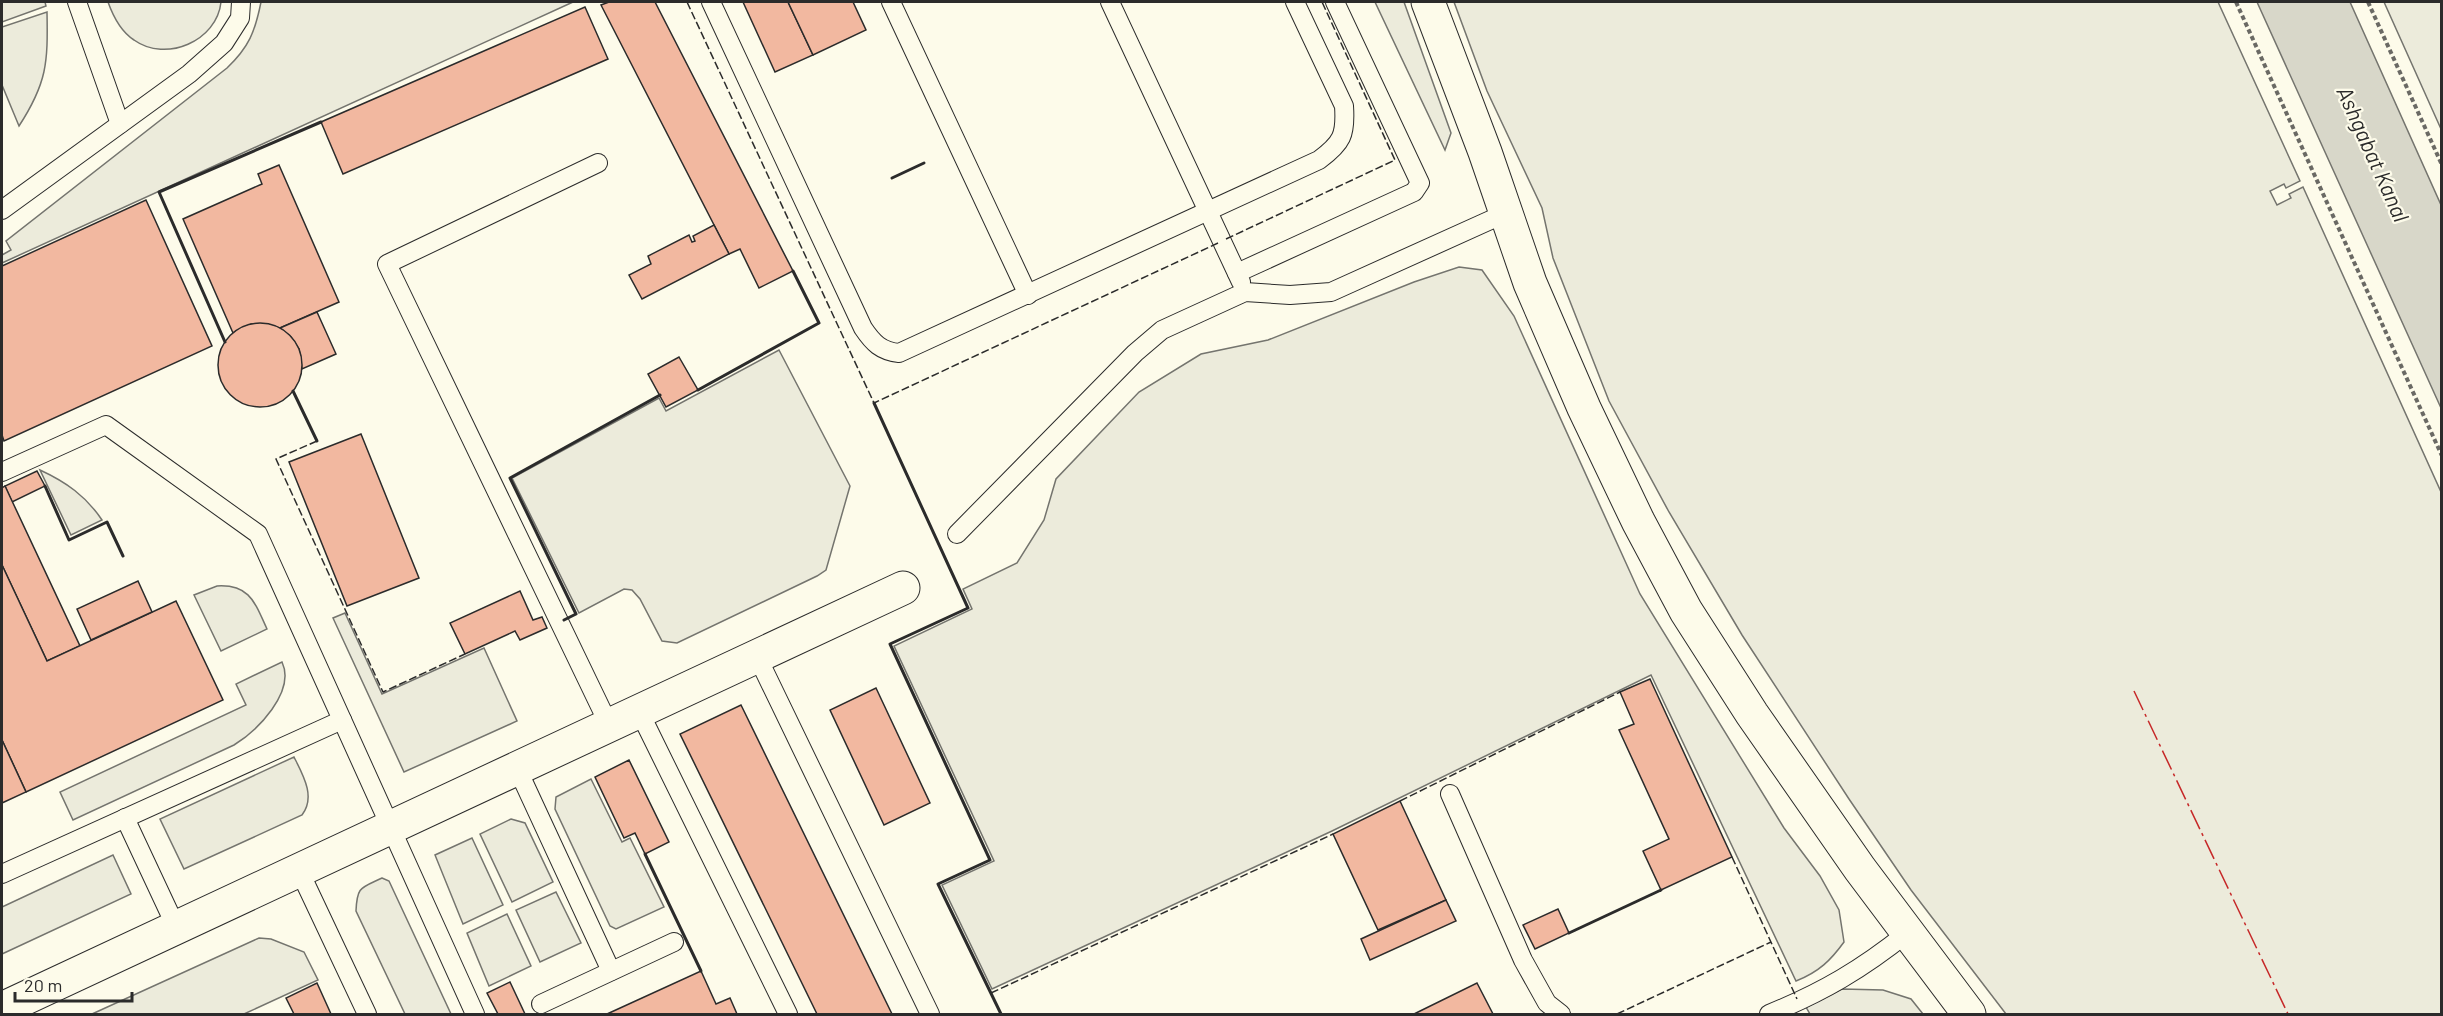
<svg xmlns="http://www.w3.org/2000/svg" width="2443" height="1016" font-family="Barlow,sans-serif">
<style>
.green{fill:#ecebdb;stroke:#74746e;stroke-width:1.5}
.water{fill:#d8d7c9;stroke:#74746e;stroke-width:1.5}
.building{fill:#f2b8a0;stroke:#2b2b2b;stroke-width:1.5}
.lines{fill:none;stroke-linecap:round;stroke-linejoin:round}
.service-casing{stroke:#2b2b2b;stroke-width:20}
.minor-casing{stroke:#2b2b2b;stroke-width:35}
.path{stroke:#6a6964;stroke-width:4;stroke-dasharray:4.5 3;stroke-linecap:butt}
.service{stroke:#fdfbea;stroke-width:18}
.minor{stroke:#fdfbea;stroke-width:33}
.fence{stroke:#2b2b2b;stroke-width:1.5;stroke-dasharray:8 3;stroke-linecap:butt}
.wall{stroke:#2b2b2b;stroke-width:3}
.power{stroke:#c62828;stroke-width:1.5;stroke-dasharray:21 4.5 3 4.5;stroke-linecap:butt}
.labels{text-anchor:middle;stroke-width:4.5;stroke-linejoin:round;paint-order:stroke}
.water-label{font-size:22px;font-style:italic;fill:#2b2b2b;stroke:#fdfbea}
</style>
<rect width="100%" height="100%" fill="#fdfbea"/>
<g class="green">
<polygon points="2,2 45,2 46,6 2,22"/>
<path d="M108,2H221C217,41 166,63 134,40C120,31 113,16 108,2Z"/>
<path d="M261,2H573L2,263V255L11,250L6,241L227,68C249,47 255,32 261,2Z"/>
<polygon points="1375,2 1404,2 1451,133 1445,150"/>
<polygon points="1454,2 2218,2 2300,181 2286,188 2284,184 2270,191 2277,205 2291,198 2289,194 2303,187 2441,492 2441,1014 2006,1014 1911,890 1849,799 1742,635 1669,512 1609,401 1553,258 1542,208 1487,91"/>
<polygon points="2384,2 2441,2 2441,129"/>
<path d="M47,12C48,63 47,83 19,126L2,85V27Z"/>
<path d="M1459,267L1482,270L1514,316L1640,594L1784,828L1820,876L1839,910L1844,942C1831,960 1819,972 1796,981L1651,675L1332,831L992,989L942,885L994,861L894,646L972,609L963,589L1017,563L1044,520L1056,479L1139,392L1201,354L1268,340L1414,282Z"/>
<polygon points="779,350 850,486 826,570 817,576 677,643 662,641 640,599 632,590 624,589 579,613 512,478 659,398 666,411"/>
<path d="M40,470C66,482 86,496 102,520L71,535Z"/>
<path d="M217,586C250,584 255,603 267,629L221,651L194,595Z"/>
<polygon points="345,613 382,694 484,648 517,721 404,772 333,618"/>
<path d="M282,662C296,692 257,731 234,745L73,820L60,792L246,705L236,684Z"/>
<path d="M294,757C303,775 316,797 302,815L184,869L160,819Z"/>
<polygon points="591,779 622,842 630,838 664,907 616,929 610,926 555,809 556,797"/>
<polygon points="511,819 525,823 553,882 512,902 480,834"/>
<polygon points="472,838 503,905 463,924 435,855"/>
<polygon points="113,855 131,894 2,954 2,907"/>
<path d="M382,878L389,881L451,1014H405L356,911C357,886 361,888 382,878Z"/>
<polygon points="556,892 581,943 540,962 516,910"/>
<polygon points="507,914 531,966 489,986 467,933"/>
<polygon points="259,938 271,939 304,952 318,980 244,1014 92,1014"/>
<polygon points="1842,989 1883,990 1911,999 1923,1014 1810,1014 1806,1007"/>
</g>
<polygon class="water" points="2257,2 2350,2 2441,205 2441,408"/>
<g class="building">
<polygon points="609,2 655,2 793,271 759,288 740,249 729,254 601,5"/>
<polygon points="743,2 788,2 813,55 775,72"/>
<polygon points="788,2 853,2 866,30 813,55"/>
<polygon points="585,7 608,59 343,174 321,122"/>
<polygon points="279,165 339,302 280,328 266,324 251,324 233,333 183,219 262,184 258,174"/>
<polygon points="146,200 212,346 4,441 2,435 2,266"/>
<polygon points="714,225 729,254 642,299 629,275 651,264 648,256 689,235 692,242 695,241 693,236"/>
<polygon points="317,312 336,354 302,369 299,349 291,337 280,328"/>
<circle cx="260" cy="365" r="42"/>
<polygon points="679,357 698,390 666,407 648,374"/>
<polygon points="361,434 419,578 347,606 289,462"/>
<polygon points="37,471 45,486 12,502 5,486"/>
<polygon points="5,486 80,646 47,661 2,565 2,488"/>
<polygon points="2,565 47,661 176,601 223,700 26,792 2,740"/>
<polygon points="138,581 152,612 91,640 77,609"/>
<polygon points="520,591 533,620 542,617 547,628 520,640 515,631 465,654 450,623"/>
<polygon points="1650,679 1732,857 1661,890 1643,851 1669,839 1619,730 1634,724 1620,692"/>
<polygon points="876,688 930,803 884,825 830,710"/>
<polygon points="741,705 892,1014 817,1014 680,734"/>
<polygon points="2,740 26,792 2,803"/>
<polygon points="629,760 669,842 645,854 635,833 624,838 595,777"/>
<polygon points="1400,801 1446,900 1378,930 1333,834"/>
<polygon points="1446,900 1456,921 1370,960 1361,939"/>
<polygon points="1558,909 1569,933 1535,949 1523,925"/>
<polygon points="701,971 716,1004 730,998 737,1014 607,1014"/>
<polygon points="510,982 525,1014 498,1014 487,993"/>
<polygon points="317,983 331,1014 294,1014 286,998"/>
<polygon points="1477,983 1493,1014 1414,1014"/>
</g>
<g class="lines">
<defs>
<g id="service">
<polyline points="77,2 120,124"/>
<path d="M711,2L863,328C873,343 881,351 899,353L1319,160C1342,143 1346,135 1344,106L1295,2"/>
<polyline points="891,2 1028,295"/>
<polyline points="1110,2 1241,282"/>
<polyline points="598,163 387,264 609,725"/>
<polyline points="2,210 189,74 224,43 240,18 241,2"/>
<polyline points="1237,273 1414,192 1420,183 1335,2"/>
<polyline points="2,472 106,425 258,534 475,1014"/>
<polyline points="957,534 1135,353 1162,330 1245,292 1290,295 1331,292 1506,213"/>
<polyline points="757,656 930,1014"/>
<polyline points="639,711 788,1014"/>
<polyline points="517,768 611,971"/>
<polyline points="1450,794 1523,960 1547,1003 1561,1014"/>
<polyline points="125,818 176,927"/>
<polyline points="299,870 367,1014"/>
<polyline points="2,874 342,720"/>
<polyline points="541,1004 674,942"/>
<path d="M1769,1014C1823,992 1862,969 1907,933"/>
</g>
<g id="minor">
<polyline points="1428,2 1485,152 1530,283 1584,408 1638,521 1686,611 1752,714 1860,869 1969,1014"/>
<polyline points="2,1009 903,588"/>
</g>
</defs>
<use href="#service" class="service-casing"/>
<use href="#minor" class="minor-casing"/>
<g class="path">
<polyline points="2236,2 2442,456"/>
<polyline points="2368,2 2442,165"/>
</g>
<use href="#service" class="service"/>
<use href="#minor" class="minor"/>
<g class="fence">
<polyline points="687,2 874,403 1218,243"/>
<polyline points="1226,239 1395,160 1322,2"/>
<polyline points="317,441 276,459 383,692 465,654"/>
<polyline points="1400,801 1620,692"/>
<polyline points="1732,857 1797,999"/>
<polyline points="991,993 1333,834"/>
<polyline points="1617,1014 1771,942"/>
</g>
<g class="wall">
<polyline points="892,178 924,163"/>
<polyline points="225,342 159,192 321,122"/>
<polyline points="698,390 819,323 793,271"/>
<polyline points="293,391 317,441"/>
<polyline points="874,403 968,608 890,644 990,860 938,884 1001,1014"/>
<polyline points="45,486 69,540 107,522 123,556"/>
<polyline points="564,620 576,614 510,478 660,395"/>
<polyline points="645,854 701,971"/>
<polyline points="1569,933 1661,890"/>
</g>
<polyline class="power" points="2134,691 2288,1014"/>
</g>
<g class="labels">
<g class="water-label">
<text transform="translate(2373 154) rotate(66)" y="8">Ashgabat Kanal</text>
</g>
</g>
<rect width="2443" height="1016" fill="none" stroke="#2b2b2b" stroke-width="6"/>
<path d="M15 992v9h117v-9" fill="none" stroke="#2b2b2b" stroke-width="3"/>
<text x="24" y="992" font-size="18" fill="#2b2b2b" stroke="#fdfbea" stroke-width="4.5" paint-order="stroke">20 m</text>
</svg>
